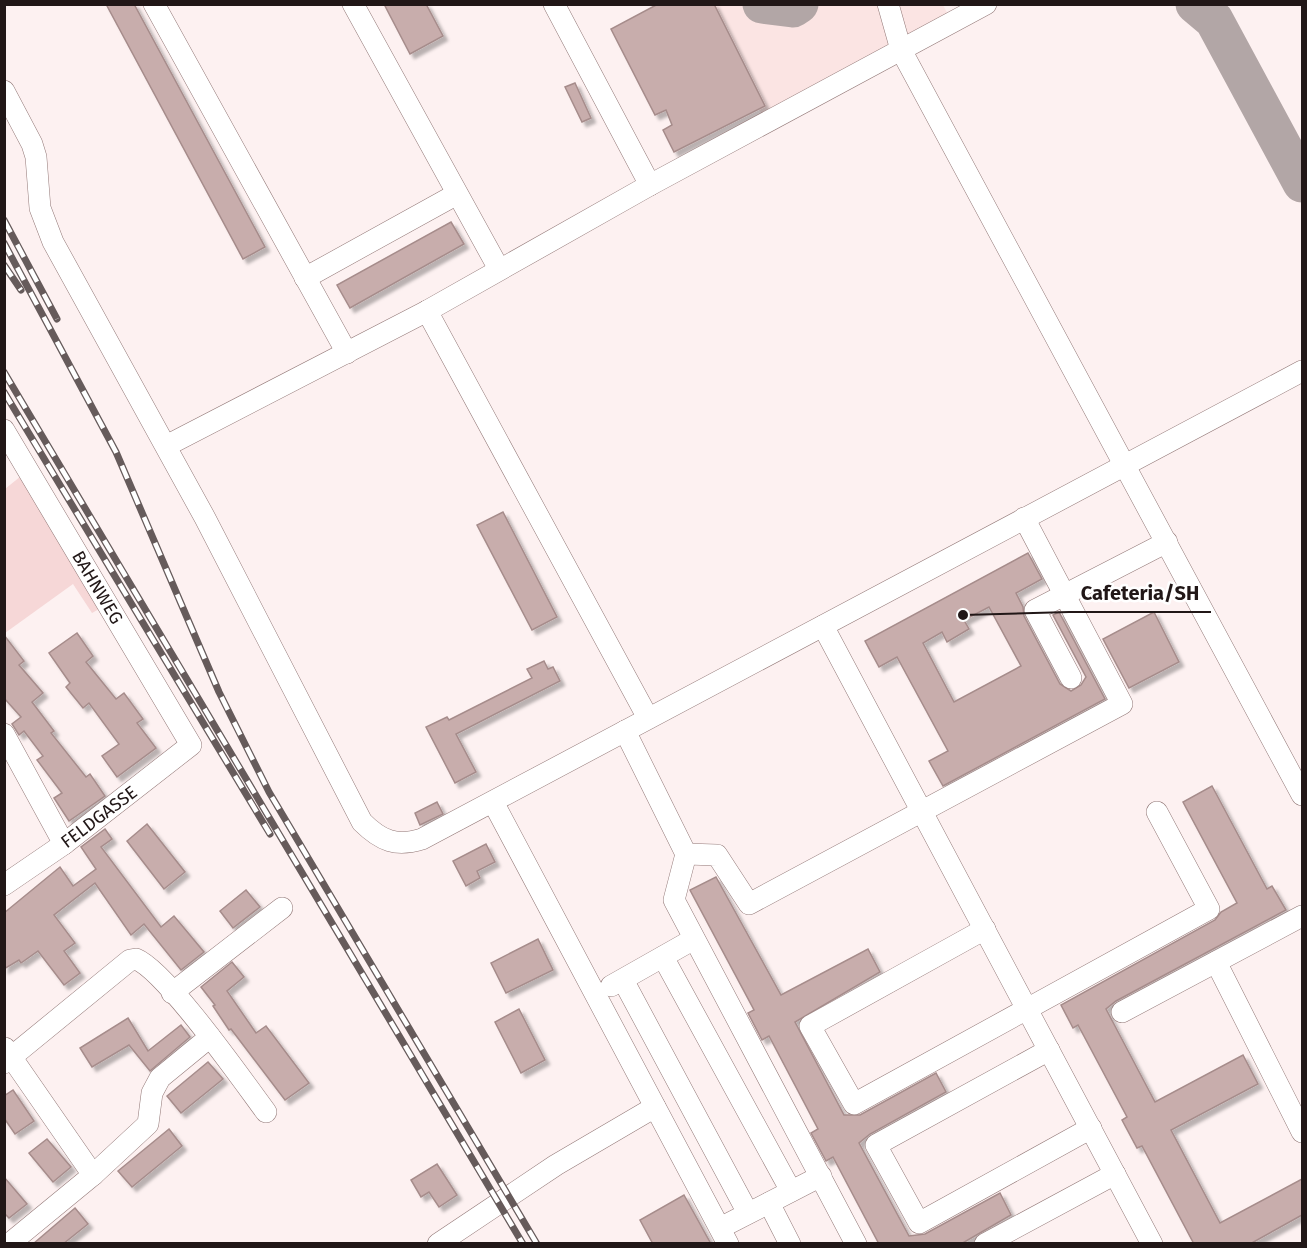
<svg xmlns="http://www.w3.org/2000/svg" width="1307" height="1248" font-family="'Fira Sans',sans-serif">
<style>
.built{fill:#fbe4e3}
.green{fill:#f6d7d7}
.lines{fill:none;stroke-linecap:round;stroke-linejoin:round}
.taxiway{stroke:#b2a6a6;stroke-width:39}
.building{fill:#c8adac;stroke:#a68c8b;stroke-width:1.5;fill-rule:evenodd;filter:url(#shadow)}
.minor-casing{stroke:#937978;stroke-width:22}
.minor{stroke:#fff;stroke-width:21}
.rail-casing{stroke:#665b5b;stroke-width:7}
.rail{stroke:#fff;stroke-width:4.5;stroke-dasharray:14;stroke-linecap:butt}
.labels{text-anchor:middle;stroke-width:5;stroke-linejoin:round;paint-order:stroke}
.street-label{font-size:18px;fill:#211717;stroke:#fff}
.leader{fill:none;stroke:#211717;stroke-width:2}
.callout-dot{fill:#211717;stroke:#fff;stroke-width:2}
.callout-label{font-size:20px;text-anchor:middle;font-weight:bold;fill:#211717;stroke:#fff;stroke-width:5;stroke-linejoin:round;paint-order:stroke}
</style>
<defs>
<filter id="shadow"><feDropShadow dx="4.5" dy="4.5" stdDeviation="1.5" flood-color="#0004"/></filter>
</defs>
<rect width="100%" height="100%" fill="#fdf1f1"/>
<polygon class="built" points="706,5 943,5 952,22 766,123"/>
<polygon class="green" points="31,468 110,603 92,613 73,584 5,633 5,489"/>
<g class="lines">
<g class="taxiway">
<polyline points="762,4 793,8 799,4"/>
<polyline points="1195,4 1214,20 1302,183"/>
</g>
</g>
<g class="building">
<polygon points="106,4 134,4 265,247 243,259"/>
<polygon points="384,4 426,4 443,36 410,54"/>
<polygon points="658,4 714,4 765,106 674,152 663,130 672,125 666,110 655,115 611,29"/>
<polygon points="575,83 591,118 582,122 565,87"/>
<polygon points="451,222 464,244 350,308 337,285"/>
<polygon points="503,512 557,617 532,630 477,525"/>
<path d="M1028,553L1042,579L1016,593L1023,607L1024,616L1060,684L1071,691L1081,685L1086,677L1053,615L1059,612L1105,699L943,786L929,761L948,751L897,657L879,667L865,641ZM989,607L1021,666L954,702L923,643L942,632L947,642L969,629L964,620Z"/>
<polygon points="1154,612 1179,662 1129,688 1103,639"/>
<polygon points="77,633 93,656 86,662 116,699 124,693 143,719 137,723 156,748 117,777 102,756 119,744 89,703 83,708 66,687 70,683 49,653"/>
<polygon points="4,635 24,661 19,665 43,693 32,702 54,731 51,733 86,777 90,774 105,796 69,821 54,798 62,793 37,760 43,756 24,731 19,735 12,724 21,717 4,698"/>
<polygon points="544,661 548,669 553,667 560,681 456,734 476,772 455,783 426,727 447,717 449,720 532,678 527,669"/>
<polygon points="1212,786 1267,889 1272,886 1286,910 1116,1001 1106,1009 1155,1102 1243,1055 1258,1084 1171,1130 1220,1223 1302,1179 1302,1215 1250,1244 1194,1244 1142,1146 1137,1148 1122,1120 1127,1117 1078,1025 1073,1028 1061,1005 1215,920 1221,912 1237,903 1183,802"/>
<polygon points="437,802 443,814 420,825 415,813"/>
<polygon points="147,824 185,872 164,889 127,841"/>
<polygon points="105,829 112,839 101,847 161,927 174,916 204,952 181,970 144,924 131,935 95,883 54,915 75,943 64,951 80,973 64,985 38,951 21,963 19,960 4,969 4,913 60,867 73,886 96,869 81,847"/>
<polygon points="486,844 495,862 477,871 480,878 466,886 453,861"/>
<polygon points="716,877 781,995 868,949 880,972 795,1022 844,1115 860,1115 936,1073 946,1092 870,1134 859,1143 909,1236 925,1234 1000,1193 1011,1215 961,1244 879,1244 833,1157 826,1161 811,1133 818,1129 769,1036 762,1040 748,1013 754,1010 690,890"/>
<polygon points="246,890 260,907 233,928 220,911"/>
<polygon points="538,939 553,970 506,993 491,963"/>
<polygon points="232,962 244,977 227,991 256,1033 266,1026 309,1083 285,1100 231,1029 229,1030 213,1006 215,1005 201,987"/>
<polygon points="519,1009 545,1060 521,1073 495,1022"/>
<polygon points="128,1018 148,1051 181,1025 190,1037 150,1071 129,1045 92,1067 80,1048"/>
<polygon points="208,1062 223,1079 181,1113 167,1096"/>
<polygon points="13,1090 34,1121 15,1134 4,1118 4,1096"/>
<polygon points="169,1129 182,1146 132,1187 118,1171"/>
<polygon points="47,1139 71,1167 53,1182 29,1153"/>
<polygon points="437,1164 457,1195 439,1207 429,1192 421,1197 411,1180"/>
<polygon points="4,1177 27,1204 9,1218 4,1213"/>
<polygon points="684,1195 711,1244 653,1244 640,1220"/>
<polygon points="75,1208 88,1224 63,1244 33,1244"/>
</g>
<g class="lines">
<defs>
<g id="minor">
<polyline points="154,4 347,353"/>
<polyline points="353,4 499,269"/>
<polyline points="554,4 650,185"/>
<polyline points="888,4 901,50 1302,795"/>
<path d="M4,91L32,144L36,157L40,208L53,242L205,518L362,822C381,841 396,847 422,839L1302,371"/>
<polyline points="305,278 457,194"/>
<polyline points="427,311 648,718"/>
<path id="s1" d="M4,430L191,745L64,844L4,885"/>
<polyline points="166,446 427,311 650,185 986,4"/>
<polyline points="823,626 1152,1244"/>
<polyline points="1071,678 1035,610 1167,542"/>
<polyline points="625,731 686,854 717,855 749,904 1122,704 1024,518"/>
<polyline points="4,734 64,844"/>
<polyline points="493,802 728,1244"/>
<polyline points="686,854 674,900 856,1244"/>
<polyline points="985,929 810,1026 854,1104 1209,909 1157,812"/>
<polyline points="663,957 791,1191"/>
<polyline points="1216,962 1302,1132"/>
<polyline points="623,980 748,1213"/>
<polyline points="611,986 694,939"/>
<polyline points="172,993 282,908"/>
<polyline points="1122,1012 1302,916"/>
<polyline points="5,1048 93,1175"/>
<polyline points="1049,1050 876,1145 919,1223 1091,1128"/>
<path d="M4,1063L130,960L136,959C166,971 243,1081 266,1112"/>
<polyline points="769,1203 790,1244"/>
<polyline points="720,1228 821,1176"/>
<polyline points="9,1244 93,1175 148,1124 152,1093 160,1078 210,1037"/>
<polyline points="438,1244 556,1165 655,1107"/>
<polyline points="985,1244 1115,1174"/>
</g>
</defs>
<use href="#minor" class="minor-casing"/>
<use href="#minor" class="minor"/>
<defs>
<g id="rail">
<polyline points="4,220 57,319"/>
<polyline points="4,243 116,452 219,692 269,792 537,1244"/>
<polyline points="4,265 21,290"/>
<polyline points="4,372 523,1244"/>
<polyline points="4,392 270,834"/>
</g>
</defs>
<use href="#rail" class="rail-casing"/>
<use href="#rail" class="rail"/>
</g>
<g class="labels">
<g class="street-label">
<text dy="6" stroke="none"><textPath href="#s1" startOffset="183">BAHNWEG</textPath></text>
<text transform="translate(99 817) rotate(-37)" y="6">FELDGASSE</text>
</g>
</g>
<path class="leader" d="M963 615L1069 612H1211"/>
<circle class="callout-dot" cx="963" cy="615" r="6"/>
<g class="callout-label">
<text x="1140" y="600">Cafeteria/SH</text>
</g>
<rect width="1307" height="1248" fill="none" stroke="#211717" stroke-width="12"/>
</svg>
